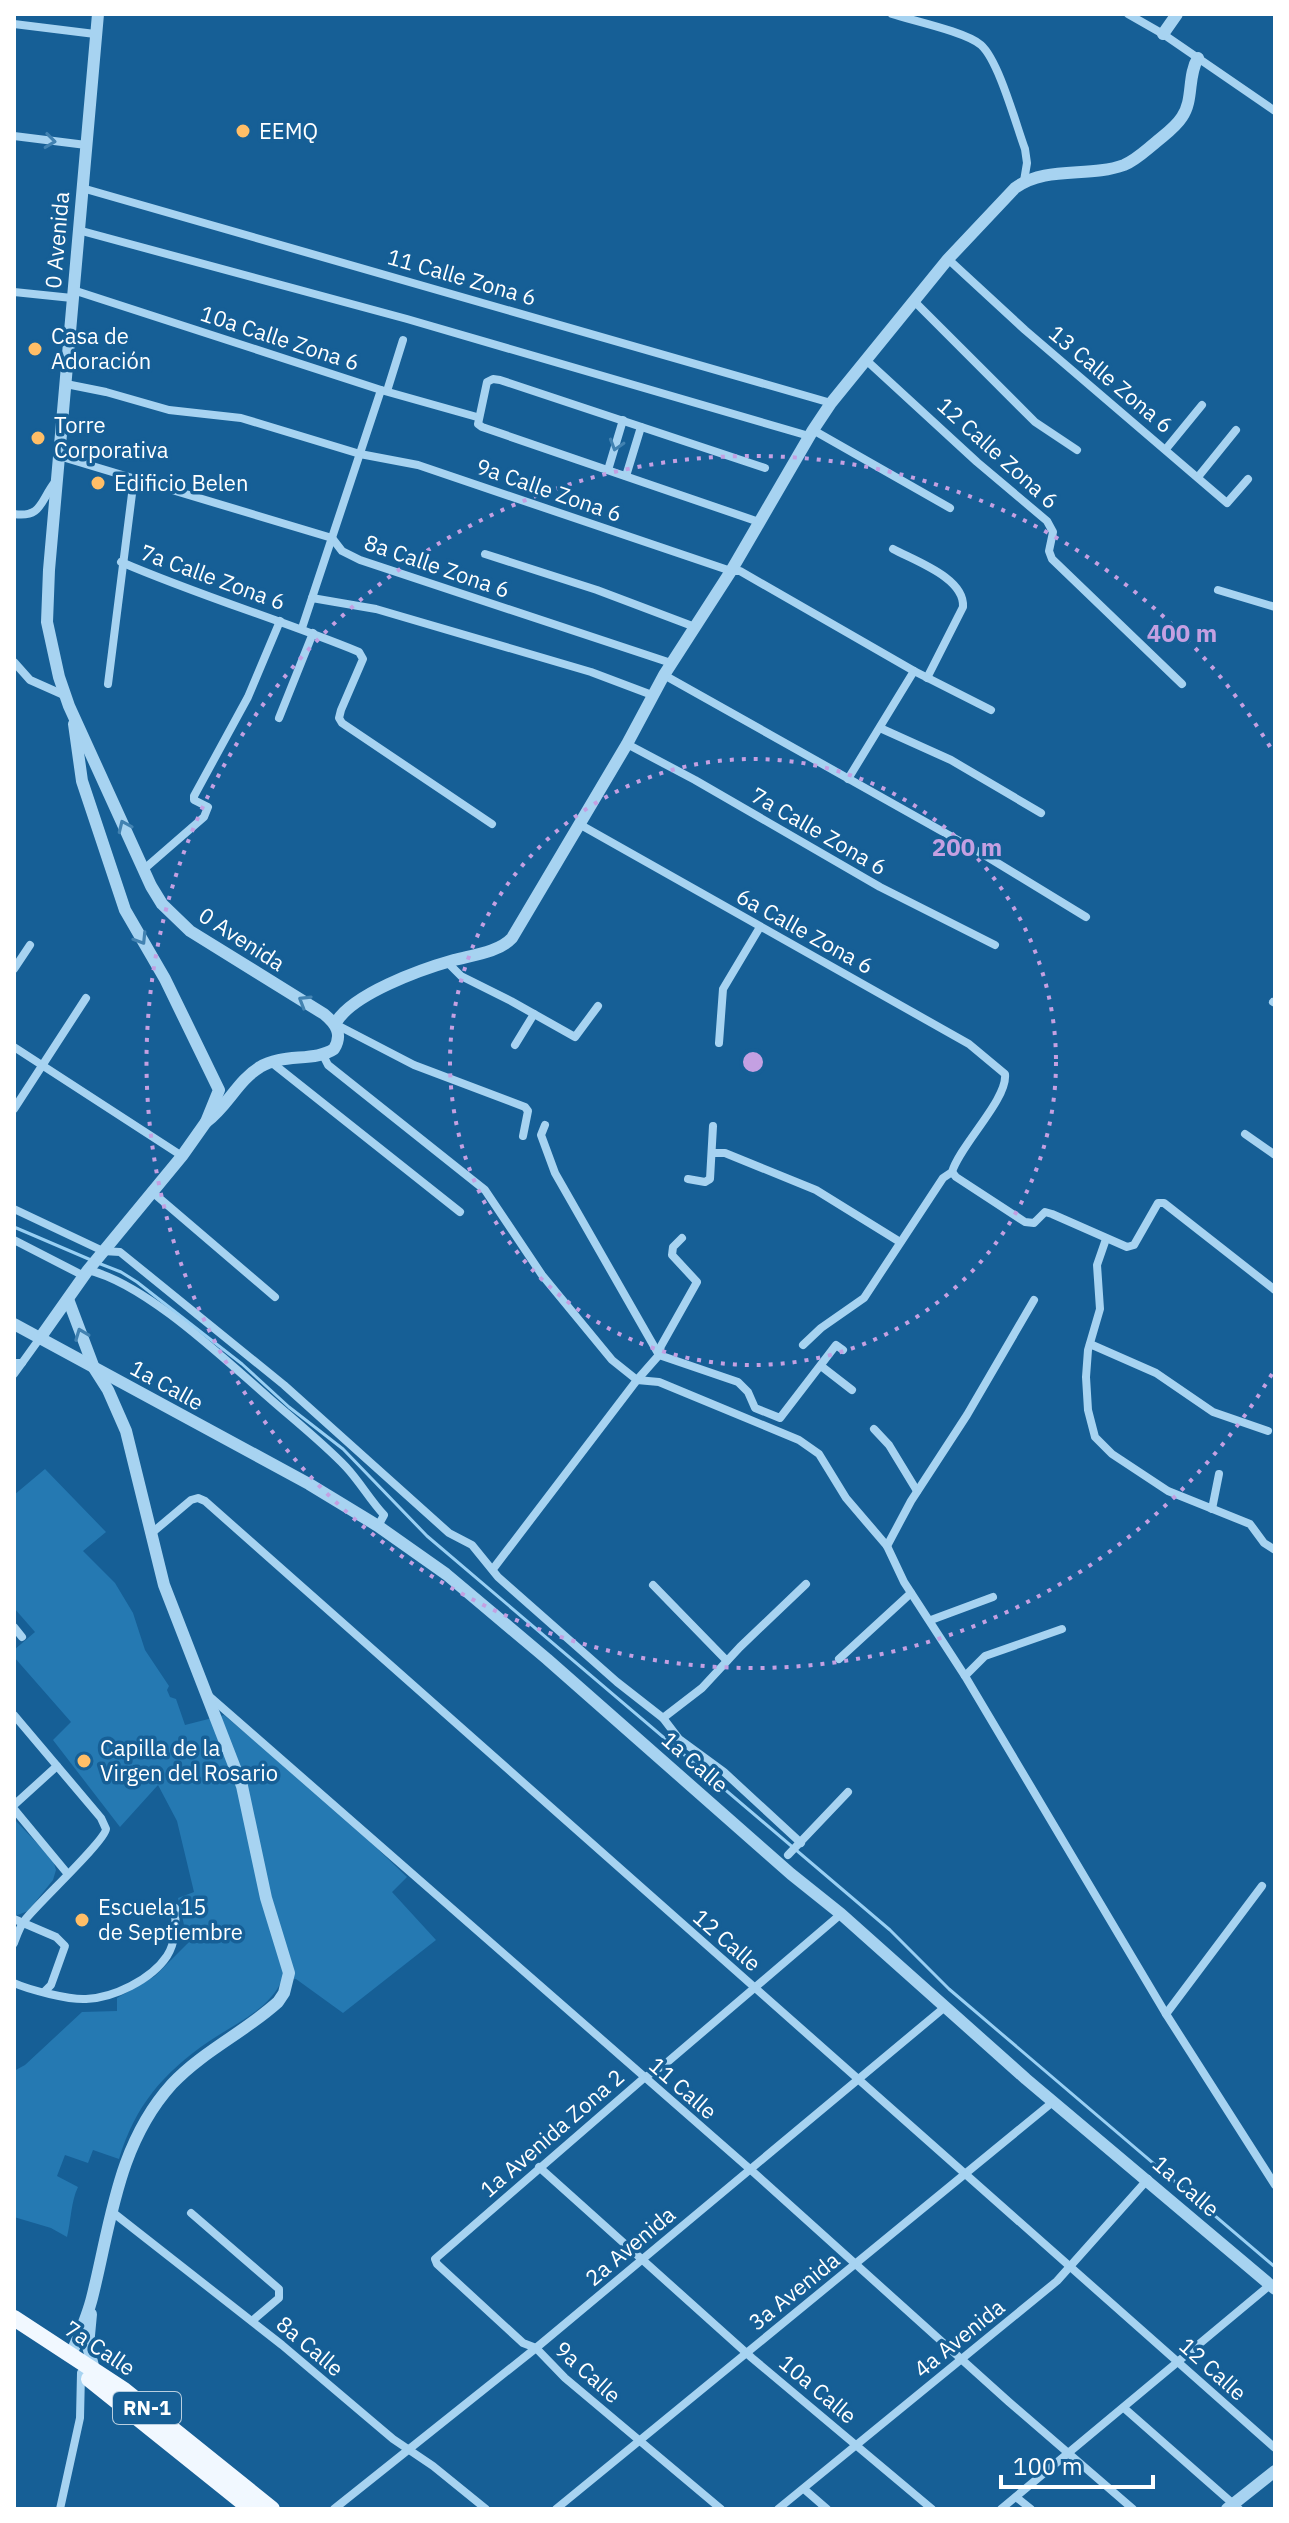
<svg xmlns="http://www.w3.org/2000/svg" width="1289" height="2523" font-family="'IBM Plex Sans',sans-serif">
<style>
.green{fill:#2579b2}
.lines{fill:none;stroke-linecap:round;stroke-linejoin:round}
.stream{stroke:#99d0f4;stroke-width:3}
.minor{stroke:#a7d3f1;stroke-width:8}
.tertiary{stroke:#a7d3f1;stroke-width:12}
.primary{stroke:#f1f8ff;stroke-width:16}
.oneway{stroke:#4282b1}
.ring{fill:none;stroke:#c4a0e2;stroke-width:4;stroke-dasharray:4 8}
.poi-dot{fill:#ffbe67;stroke:#165f96;stroke-width:3}
.labels{text-anchor:middle;stroke-width:7;stroke-linejoin:round;paint-order:stroke}
.shield{fill:#165f96;stroke:#b9cfe0;stroke-width:2}
.shield-label{font-size:20px;font-weight:bold;fill:#fff}
.poi-label{font-size:22px;fill:#fff;stroke:#165f96;text-anchor:start}
.street-label{font-size:22px;fill:#fff;stroke:#165f96}
.centre{fill:#c4a0e2;stroke:#165f96;stroke-width:4}
.ring-label{font-size:24px;text-anchor:middle;font-weight:bold;fill:#c4a0e2;stroke:#165f96;stroke-width:7;stroke-linejoin:round;paint-order:stroke}
</style>
<rect width="100%" height="100%" fill="#165f96"/>
<g class="green">
<path d="M45,1469L106,1532L83,1551L115,1583L133,1613L145,1650L169,1686L167,1690L170,1697L176,1699L185,1725L224,1715L340,1813L407,1877L392,1892L436,1940L343,2013L296,1979L283,1978C270,2010 234,2024 208,2042C163,2073 135,2106 119,2159L93,2150L88,2163L65,2155L57,2176L78,2187C71,2201 71,2221 67,2237L51,2228L14,2217V2071L25,2065L82,2012L117,2011V1998L155,1976L188,1943L178,1898L194,1892L177,1821L158,1785L120,1827L53,1740L71,1722L14,1657V1650L35,1632L14,1608V1495Z"/>
<polygon points="14,1819 53,1860 56,1870 53,1880 28,1911 15,1916"/>
</g>
<g class="lines">
<g class="stream">
<polyline points="14,1227 91,1260"/>
<polyline points="98,1263 121,1272 137,1282 242,1364 289,1407 343,1449 427,1536 890,1930 949,1989 1275,2267"/>
</g>
<g class="minor">
<path d="M892,14C914,21 966,32 981,45C999,61 1016,125 1025,149L1027,163L1024,181"/>
<polyline points="1128,14 1163,34 1275,111"/>
<polyline points="14,24 95,34"/>
<polyline points="14,136 86,145"/>
<polyline points="82,188 831,403"/>
<polyline points="78,230 407,319 809,436"/>
<polyline points="948,259 1025,330 1227,503 1248,479"/>
<polyline points="73,290 381,390 477,417"/>
<polyline points="14,292 72,298"/>
<polyline points="914,301 1035,422 1077,450"/>
<polyline points="866,360 977,462 1047,521 1053,532 1049,551 1052,559 1182,684"/>
<polyline points="66,384 106,392 169,410 241,418 360,454 418,465 731,571 740,571 914,671 991,710"/>
<polyline points="387,391 403,340"/>
<polyline points="813,430 950,508"/>
<polyline points="1166,449 1202,405"/>
<polyline points="59,456 332,538 342,551 360,560 671,663"/>
<polyline points="608,470 623,420"/>
<polyline points="626,476 641,427"/>
<polyline points="1198,477 1236,430"/>
<path d="M14,514C42,518 40,501 55,482"/>
<polyline points="759,522 482,427 478,424 487,382 493,379 500,380 765,468"/>
<path d="M893,549C915,561 965,578 963,607L927,678"/>
<polyline points="485,554 597,590 695,627"/>
<path d="M121,562C200,596 281,620 359,652L363,659L341,710L339,718L342,723L492,824"/>
<polyline points="1218,590 1275,607"/>
<polyline points="312,598 376,609 591,672 652,695"/>
<polyline points="302,628 381,390"/>
<polyline points="14,662 30,680 66,696"/>
<polyline points="664,675 986,856 1086,917"/>
<polyline points="108,684 134,478"/>
<polyline points="279,718 313,633"/>
<polyline points="880,728 951,760 1041,813"/>
<polyline points="627,744 695,780 880,887 995,945"/>
<polyline points="848,779 914,671"/>
<path d="M579,824L969,1044L1005,1074C1008,1099 960,1145 952,1172L943,1178L864,1298L821,1328L803,1345"/>
<polyline points="143,870 204,817 208,807 194,800 194,796 248,697 280,621"/>
<polyline points="447,962 461,976 511,1001 575,1037 598,1006"/>
<polyline points="14,969 30,945"/>
<polyline points="1273,1002 1275,1003"/>
<polyline points="335,1024 414,1065 525,1107 528,1111 523,1136"/>
<polyline points="719,1043 723,989 760,927"/>
<polyline points="515,1045 534,1014"/>
<polyline points="14,1047 182,1156"/>
<polyline points="323,1055 328,1065 485,1190 542,1275 612,1360 637,1380 659,1382 799,1440 819,1454 846,1498 887,1546 904,1582 965,1676 1166,2014 1275,2185"/>
<polyline points="271,1062 460,1212"/>
<polyline points="14,1109 86,998"/>
<polyline points="545,1125 541,1135 555,1173 659,1355 738,1382 748,1392 755,1408 780,1418 836,1345 843,1350"/>
<polyline points="1245,1134 1275,1155"/>
<polyline points="712,1153 725,1153 816,1190 900,1242"/>
<polyline points="952,1172 956,1177 1025,1222 1034,1223 1045,1212 1052,1214 1127,1247 1134,1245 1158,1203 1164,1203 1275,1290"/>
<polyline points="688,1179 705,1182 710,1179 713,1126"/>
<polyline points="151,1191 275,1297"/>
<polyline points="14,1209 103,1251 120,1252 284,1385 449,1533 472,1545 498,1577 617,1682 663,1718 679,1739 724,1772 801,1843"/>
<polyline points="1106,1239 1097,1265 1100,1309 1088,1350 1086,1377 1088,1410 1095,1437 1112,1454 1168,1491 1250,1524 1264,1543 1275,1550"/>
<polyline points="14,1240 84,1276"/>
<path d="M88,1270C146,1284 222,1357 268,1397C294,1420 322,1442 346,1467C360,1482 370,1500 384,1515L378,1526"/>
<polyline points="1090,1344 1156,1373 1213,1412 1268,1431"/>
<polyline points="14,1363 22,1363 40,1338"/>
<polyline points="821,1366 852,1390"/>
<polyline points="14,1374 22,1363"/>
<polyline points="874,1429 889,1445 917,1491"/>
<polyline points="1212,1509 1219,1474"/>
<polyline points="153,1532 191,1500 198,1498 205,1501 1275,2448"/>
<polyline points="887,1546 911,1501 967,1415 1034,1300"/>
<polyline points="493,1569 637,1380 659,1355 661,1346 697,1282 672,1255 673,1247 682,1238"/>
<polyline points="653,1585 727,1661"/>
<polyline points="931,1620 993,1597"/>
<polyline points="14,1627 22,1637"/>
<polyline points="839,1659 911,1593"/>
<polyline points="965,1676 985,1656 1062,1629"/>
<polyline points="209,1696 751,2170 1009,2402 1133,2509"/>
<path d="M14,1715L101,1818L106,1829C105,1841 38,1903 25,1920C20,1926 17,1935 14,1943"/>
<polyline points="663,1718 702,1688 740,1647 806,1584"/>
<polyline points="14,1805 57,1766"/>
<polyline points="14,1809 67,1873"/>
<polyline points="788,1855 848,1792"/>
<polyline points="14,1919 56,1937 65,1946 51,1985 45,1991"/>
<path d="M14,1983C29,1990 70,2000 86,1999C113,1998 151,1980 167,1956C176,1942 176,1925 175,1908"/>
<polyline points="1166,2014 1262,1886"/>
<polyline points="539,2167 752,2358 932,2509"/>
<polyline points="111,2211 282,2345 393,2439 433,2466 486,2509"/>
<polyline points="191,2213 279,2289 279,2298 252,2321"/>
<polyline points="1124,2408 1239,2509"/>
<polyline points="804,2489 827,2509"/>
<polyline points="1016,2497 1031,2509"/>
<polyline points="60,2509 80,2418 81,2373"/>
<polyline points="334,2509 536,2348 945,2007"/>
<polyline points="556,2509 1054,2101"/>
<polyline points="721,2509 565,2378 536,2348 523,2343 437,2264 435,2259 644,2078 664,2065 841,1914"/>
<polyline points="778,2509 1057,2281 1148,2179"/>
<polyline points="1001,2509 1270,2285"/>
</g>
<g class="tertiary">
<path d="M98,14L49,570L47,622L59,677L69,706L151,886L162,904L190,931L324,1014C336,1024 343,1034 334,1049C315,1062 282,1053 260,1067C238,1080 227,1107 206,1122"/>
<polyline points="1163,34 1177,14"/>
<path d="M335,1024C351,994 422,969 454,960C473,955 499,952 512,938L627,744L664,675L731,571L813,430L831,403L948,259L1015,188C1046,165 1089,178 1124,165C1136,160 1145,151 1155,143C1164,135 1175,128 1182,117C1194,100 1187,76 1198,58"/>
<path d="M68,1299L94,1368L108,1390L126,1431L164,1585L242,1786L266,1898L289,1973L284,1993L278,2002C245,2032 203,2051 172,2084C117,2145 111,2223 92,2298C87,2318 78,2337 71,2355"/>
<polyline points="14,1324 309,1484 378,1526 446,1574 547,1659 791,1874 841,1914 1026,2079 1275,2289"/>
<polyline points="40,1338 88,1270 182,1156 206,1122 219,1090 165,979 125,910 82,781 74,724"/>
<polyline points="91,2314 88,2346 94,2370"/>
<polyline points="1227,2509 1275,2471"/>
</g>
<g class="primary">
<polyline points="14,2318 124,2390 272,2509"/>
<polyline points="89,2379 251,2509"/>
</g>
</g>
<defs><path id="oneway-chevron" d="M-2-3.5L2.5 0L-2 3.5" fill="none" stroke-width="1.6" stroke-linecap="round" stroke-linejoin="round" transform="scale(2)"/></defs>
<g class="oneway">
<use href="#oneway-chevron" transform="translate(50 141) rotate(7)"/>
<use href="#oneway-chevron" transform="translate(616 445) rotate(107)"/>
<use href="#oneway-chevron" transform="translate(124 826) rotate(-114)"/>
<use href="#oneway-chevron" transform="translate(141 939) rotate(58)"/>
<use href="#oneway-chevron" transform="translate(304 1001) rotate(-149)"/>
<use href="#oneway-chevron" transform="translate(81 1334) rotate(-111)"/>
</g>
<g class="ring">
<circle cx="753" cy="1062" r="303"/>
<path d="M1272 1374A606 606 0 1 1 1272 750"/>
</g>
<g class="poi-dot">
<circle cx="243" cy="131" r="8"/>
<circle cx="35" cy="349" r="8"/>
<circle cx="38" cy="438" r="8"/>
<circle cx="98" cy="483" r="8"/>
<circle cx="84" cy="1761" r="8"/>
<circle cx="82" cy="1920" r="8"/>
</g>
<g class="labels">
<rect class="shield" x="113" y="2392" width="68" height="32" rx="6"/>
<g class="shield-label">
<text x="147" y="2415">RN-1</text>
</g>
<g class="poi-label">
<text x="259" y="139">EEMQ</text>
<text x="51" y="344">Casa de<tspan x="51" dy="25">Adoración</tspan></text>
<text x="54" y="433">Torre<tspan x="54" dy="25">Corporativa</tspan></text>
<text x="114" y="491">Edificio Belen</text>
<text x="100" y="1756">Capilla de la<tspan x="100" dy="25">Virgen del Rosario</tspan></text>
<text x="98" y="1915">Escuela 15<tspan x="98" dy="25">de Septiembre</tspan></text>
</g>
<g class="street-label">
<text transform="translate(57 240) rotate(-85)" y="8">0 Avenida</text>
<text transform="translate(462 277) rotate(16)" y="8">11 Calle Zona 6</text>
<text transform="translate(280 338) rotate(18)" y="8">10a Calle Zona 6</text>
<text transform="translate(1111 379) rotate(40)" y="8">13 Calle Zona 6</text>
<text transform="translate(998 453) rotate(42)" y="8">12 Calle Zona 6</text>
<text transform="translate(549 490) rotate(19)" y="8">9a Calle Zona 6</text>
<text transform="translate(437 566) rotate(19)" y="8">8a Calle Zona 6</text>
<text transform="translate(213 577) rotate(20)" y="8">7a Calle Zona 6</text>
<text transform="translate(819 831) rotate(30)" y="8">7a Calle Zona 6</text>
<text transform="translate(805 931) rotate(29)" y="8">6a Calle Zona 6</text>
<text transform="translate(242 939) rotate(33)" y="8">0 Avenida</text>
<text transform="translate(167 1385) rotate(29)" y="8">1a Calle</text>
<text transform="translate(695 1762) rotate(41)" y="8">1a Calle</text>
<text transform="translate(727 1940) rotate(41)" y="8">12 Calle</text>
<text transform="translate(683 2088) rotate(41)" y="8">11 Calle</text>
<text transform="translate(552 2133) rotate(-41)" y="8">1a Avenida Zona 2</text>
<text transform="translate(1186 2186) rotate(41)" y="8">1a Calle</text>
<text transform="translate(630 2246) rotate(-40)" y="8">2a Avenida</text>
<text transform="translate(794 2291) rotate(-39)" y="8">3a Avenida</text>
<text transform="translate(959 2338) rotate(-39)" y="8">4a Avenida</text>
<text transform="translate(310 2346) rotate(40)" y="8">8a Calle</text>
<text transform="translate(100 2348) rotate(34)" y="8">7a Calle</text>
<text transform="translate(1213 2369) rotate(42)" y="8">12 Calle</text>
<text transform="translate(588 2372) rotate(42)" y="8">9a Calle</text>
<text transform="translate(818 2389) rotate(40)" y="8">10a Calle</text>
</g>
</g>
<circle cx="753" cy="1062" r="12" class="centre"/>
<g class="ring-label">
<text x="1182" y="642">400 m</text>
<text x="967" y="856">200 m</text>
</g>
<rect width="1289" height="2523" fill="none" stroke="#ffffff" stroke-width="32"/>
<path d="M1001 2475v12h152v-12" fill="none" stroke="#ffffff" stroke-width="4"/>
<text x="1013" y="2475" font-size="24" fill="#ffffff" stroke="#165f96" stroke-width="6" paint-order="stroke">100 m</text>
</svg>
